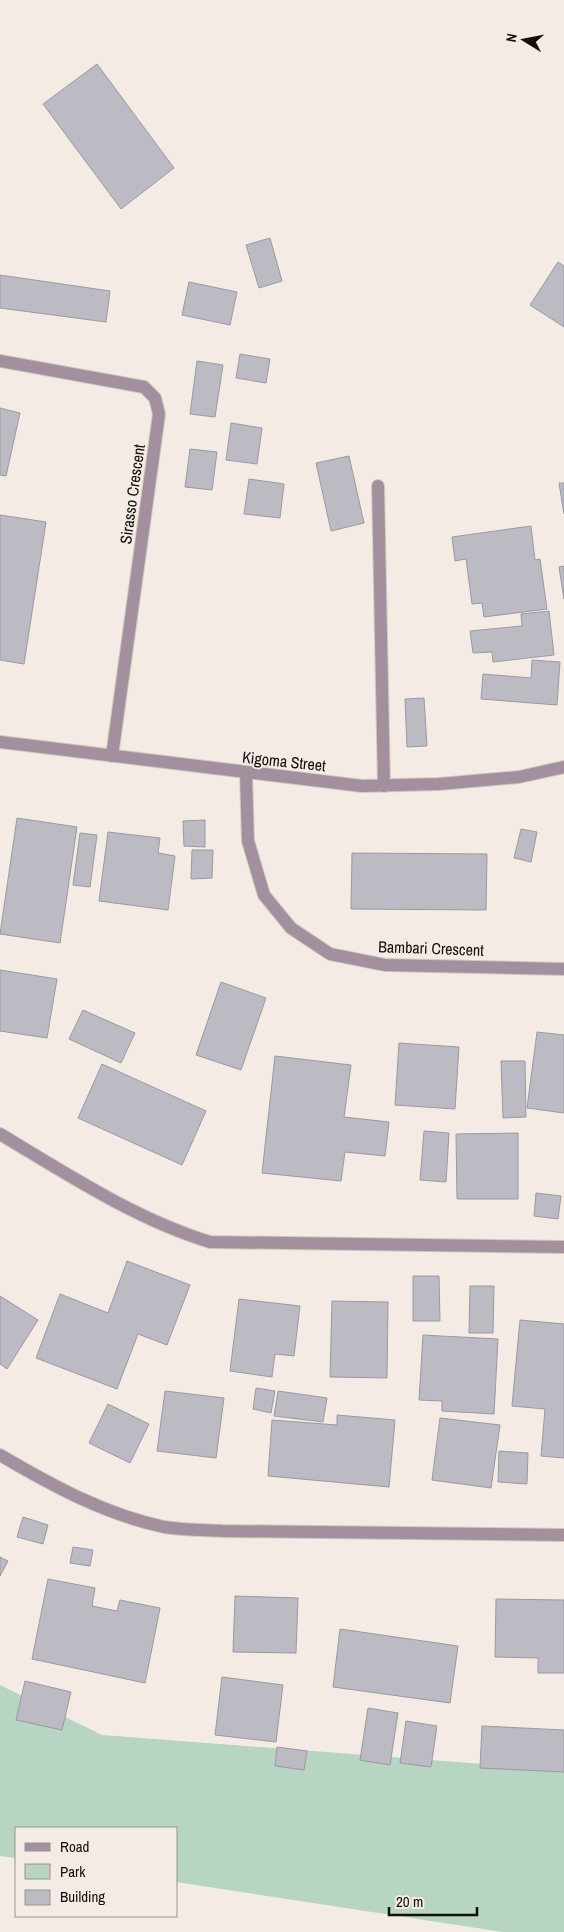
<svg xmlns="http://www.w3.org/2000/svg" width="564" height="1932" font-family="'Archivo Narrow',sans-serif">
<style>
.green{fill:#b6d5c2}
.building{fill:#bcbbc4;stroke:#9a99a2}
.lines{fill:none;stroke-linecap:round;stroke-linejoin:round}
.minor-casing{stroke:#d1c8c2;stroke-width:14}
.minor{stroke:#a2909f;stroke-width:12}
.labels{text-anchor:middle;stroke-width:4;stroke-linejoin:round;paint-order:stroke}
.street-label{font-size:16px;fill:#120f0d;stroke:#f5ebe5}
</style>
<rect width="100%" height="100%" fill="#f5ebe5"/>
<polygon class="green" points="0,1685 102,1735 564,1770 564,1932 503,1932 176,1882 176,1828 16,1828 16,1858 0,1856"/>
<g class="building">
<polygon points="97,64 174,168 121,209 43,104"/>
<polygon points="270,238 282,281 259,288 246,245"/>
<polygon points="558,262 564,266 564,327 530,305"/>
<polygon points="0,275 110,291 106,322 0,308"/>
<polygon points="189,282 237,292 230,325 182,315"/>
<polygon points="240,354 270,359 266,383 236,378"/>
<polygon points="197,361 223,365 215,417 190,414"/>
<polygon points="0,408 20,413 6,476 0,475"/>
<polygon points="231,423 262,428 257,464 226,460"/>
<polygon points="190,449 217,452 212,490 185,487"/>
<polygon points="349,456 364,523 331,531 316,463"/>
<polygon points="249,479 284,484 280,518 244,514"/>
<polygon points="559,483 564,483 564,514"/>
<polygon points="0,515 46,522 24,664 0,660"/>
<polygon points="531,526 535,560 540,559 547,609 484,617 482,603 472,604 466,559 455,561 452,537"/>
<polygon points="564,566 564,599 559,567"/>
<polygon points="549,611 554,655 493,662 492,652 473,653 470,631 522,626 521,614"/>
<polygon points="532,660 560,662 557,705 481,699 483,674 531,678"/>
<polygon points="424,698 427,746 407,747 405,699"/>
<polygon points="17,818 77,827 60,943 0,934"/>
<polygon points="205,820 205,847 184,846 183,821"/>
<polygon points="521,829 537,832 531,862 514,858"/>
<polygon points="108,832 160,838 158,853 175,856 168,910 99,901"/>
<polygon points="80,833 97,835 90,887 73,885"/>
<polygon points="192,850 213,850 212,878 191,879"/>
<polygon points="352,853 487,854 486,910 351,909"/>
<polygon points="0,970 57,979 47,1038 0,1031"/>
<polygon points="221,982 266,998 241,1070 196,1055"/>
<polygon points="83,1010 135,1033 121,1063 69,1039"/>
<polygon points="537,1032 564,1035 564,1113 527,1108"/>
<polygon points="399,1043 459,1047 455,1109 395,1105"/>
<polygon points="275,1056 351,1065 344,1117 389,1122 385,1156 345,1152 341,1181 262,1173"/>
<polygon points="501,1061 525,1061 526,1117 503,1118"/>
<polygon points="102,1064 206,1111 182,1165 78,1118"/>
<polygon points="424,1131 449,1133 446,1182 420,1180"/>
<polygon points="518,1133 518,1199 457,1199 456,1134"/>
<polygon points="536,1193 561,1196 558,1219 534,1216"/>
<polygon points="127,1261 190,1285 167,1345 138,1334 117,1389 36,1358 60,1294 108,1313"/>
<polygon points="413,1276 439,1276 440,1321 413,1321"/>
<polygon points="470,1286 494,1286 493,1333 469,1333"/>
<polygon points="0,1296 38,1320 7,1369 0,1364"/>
<polygon points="239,1299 300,1306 294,1356 275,1354 272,1377 230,1371"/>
<polygon points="332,1301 388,1302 387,1378 330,1377"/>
<polygon points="520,1320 564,1324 564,1458 541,1456 545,1409 512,1406"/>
<polygon points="423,1335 498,1339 494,1414 442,1411 442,1401 419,1400"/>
<polygon points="256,1388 275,1391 271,1413 253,1409"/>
<polygon points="165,1391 224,1398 216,1458 157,1451"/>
<polygon points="278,1391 327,1398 323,1422 274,1416"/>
<polygon points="108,1404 149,1424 130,1463 89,1443"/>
<polygon points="337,1415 395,1420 389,1487 268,1476 272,1420 337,1425"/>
<polygon points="440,1418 500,1425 491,1488 432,1480"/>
<polygon points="499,1451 528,1453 527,1484 498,1482"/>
<polygon points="23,1517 48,1525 43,1544 17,1537"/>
<polygon points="73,1547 93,1550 90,1566 70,1563"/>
<polygon points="0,1557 8,1561 0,1576"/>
<polygon points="48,1579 95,1588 92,1606 117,1611 120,1600 160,1608 145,1683 32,1659"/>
<polygon points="235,1596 298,1598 296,1653 233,1652"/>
<polygon points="496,1599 564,1600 564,1673 538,1673 538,1658 495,1657"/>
<polygon points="340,1629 458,1646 450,1703 333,1687"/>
<polygon points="222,1677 283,1685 276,1742 215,1735"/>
<polygon points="25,1681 71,1692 62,1730 16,1720"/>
<polygon points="368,1708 398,1713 390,1765 360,1760"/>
<polygon points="406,1721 437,1726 431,1767 400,1763"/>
<polygon points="482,1726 564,1730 564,1772 480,1768"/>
<polygon points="277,1747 307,1751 304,1770 275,1766"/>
</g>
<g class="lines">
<defs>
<g id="minor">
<polyline points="0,361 144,387 155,398 159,414 112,756"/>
<polyline points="378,486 384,786"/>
<polyline points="0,742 362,786 439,784 519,777 564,767"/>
<polyline points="246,774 248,841 264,895 291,928 330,954 385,965 564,969"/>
<path d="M0,1134C67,1174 135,1219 210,1242L564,1247"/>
<path d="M0,1455C53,1486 104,1514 164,1527C183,1530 203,1530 222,1531L564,1535"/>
</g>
</defs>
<use href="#minor" class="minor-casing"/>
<use href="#minor" class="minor"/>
</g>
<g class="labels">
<g class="street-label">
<text transform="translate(132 494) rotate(-82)" y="6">Sirasso Crescent</text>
<text transform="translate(284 761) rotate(6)" y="6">Kigoma Street</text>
<text transform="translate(431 948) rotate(2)" y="6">Bambari Crescent</text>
</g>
</g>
<rect x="15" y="1827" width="162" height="90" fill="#f5ebe5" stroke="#9a938f"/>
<rect x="25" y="1843" width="25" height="8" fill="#a2909f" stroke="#9a938f"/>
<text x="60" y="1852" font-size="15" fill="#120f0d">Road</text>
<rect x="25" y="1864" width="25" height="15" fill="#b6d5c2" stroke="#9a938f"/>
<text x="60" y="1877" font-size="15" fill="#120f0d">Park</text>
<rect x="25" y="1890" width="25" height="15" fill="#bcbbc4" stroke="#9a938f"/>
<text x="60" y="1902" font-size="15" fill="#120f0d">Building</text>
<g transform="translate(524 40) rotate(280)" stroke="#f5ebe5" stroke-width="4" paint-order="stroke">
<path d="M0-4L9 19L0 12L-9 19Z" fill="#120f0d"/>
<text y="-8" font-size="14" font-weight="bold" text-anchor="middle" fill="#120f0d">N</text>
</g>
<path d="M389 1907v8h88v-8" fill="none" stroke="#120f0d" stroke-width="2.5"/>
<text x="396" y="1907" font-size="15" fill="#120f0d" stroke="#f5ebe5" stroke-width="4" paint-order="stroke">20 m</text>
</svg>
